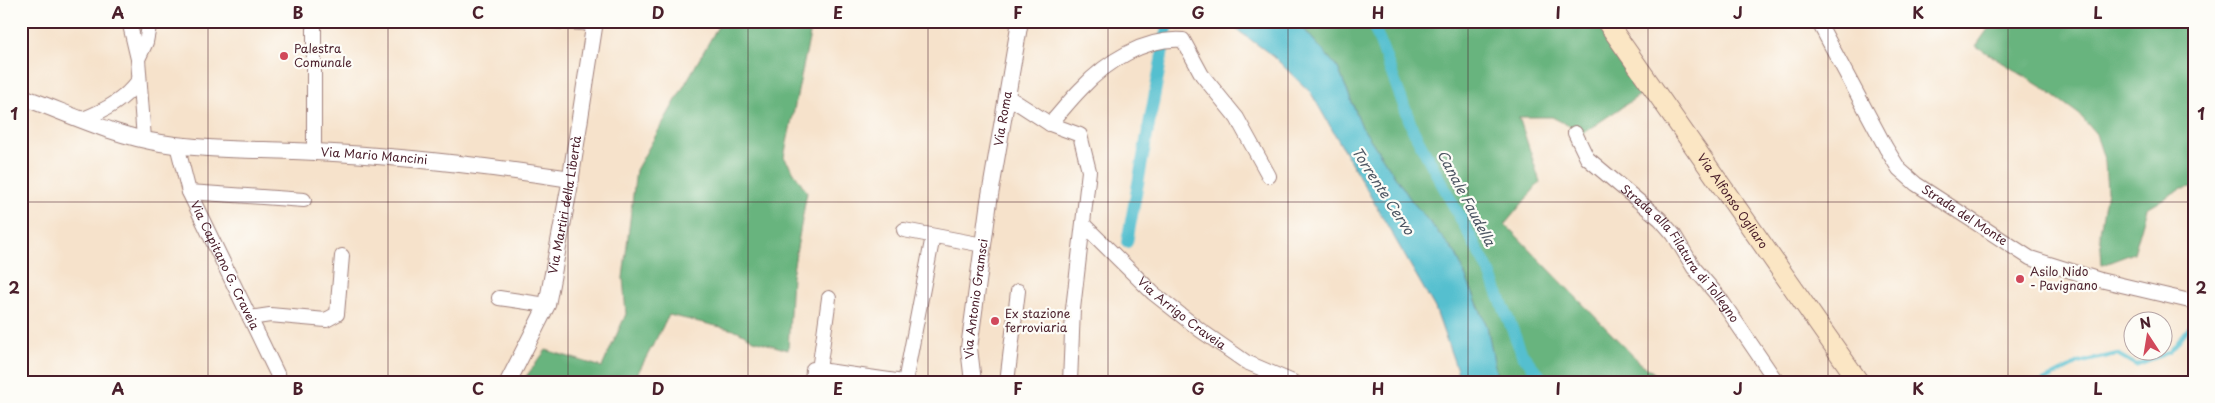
<svg xmlns="http://www.w3.org/2000/svg" width="2215" height="403" font-family="'Playpen Sans',sans-serif">
<style>
.forest{fill:#67b47e;stroke:#586a54}
.water{fill:#54bfcf;stroke:#4f6f7d}
.lines{fill:none;stroke-linecap:round;stroke-linejoin:round}
.stream{stroke:#54bfcf;stroke-width:4}
.canal{stroke:#54bfcf;stroke-width:12}
.minor-casing{stroke:#a0807b;stroke-width:16}
.tertiary-casing{stroke:#a0807b;stroke-width:18}
.secondary-casing{stroke:#a0807b;stroke-width:21}
.minor{stroke:#fff;stroke-width:14}
.tertiary{stroke:#fff;stroke-width:16}
.secondary{stroke:#fbe6c4;stroke-width:19}
.grid{fill:none;stroke:#4a1f2b;stroke-width:1;stroke-opacity:0.55}
.poi-dot{fill:#d1495b;stroke:#fdfcf7;stroke-width:2}
.labels{text-anchor:middle;stroke-width:4.5;stroke-linejoin:round;paint-order:stroke}
.poi-label{font-size:12px;fill:#4a1f2b;stroke:#fdfcf7;text-anchor:start}
.street-label{font-size:12px;fill:#4a1f2b;stroke:#fdfcf7}
.water-label{font-size:14px;font-style:italic;fill:#4e5764;stroke:#fdfcf7}
.neatline{fill:none;stroke:#4a1f2b;stroke-width:2}
.grid-label{font-size:16px;text-anchor:middle;font-weight:bold;fill:#4a1f2b}
</style>
<rect width="100%" height="100%" fill="#fdfcf7"/>
<filter id="ink" filterUnits="userSpaceOnUse"><feTurbulence type="fractalNoise" baseFrequency=".02" numOctaves="2"/><feDisplacementMap in="SourceGraphic" scale="10" xChannelSelector="R" yChannelSelector="G"/><feConvolveMatrix kernelMatrix="1 2 1 2 8 2 1 2 1" color-interpolation-filters="sRGB"/></filter>
<filter id="wash" filterUnits="userSpaceOnUse"><feTurbulence type="fractalNoise" baseFrequency=".0096" numOctaves="4" result="noise"/><feDisplacementMap in="SourceGraphic" scale="20" xChannelSelector="R" yChannelSelector="G"/><feGaussianBlur stdDeviation="1.12" result="paint"/><feColorMatrix in="noise" values="0 0 0 0 0 0 0 0 0 0 0 0 0 0 0 0 0 1.4 0 .05"/><feComposite in="paint" operator="in"/></filter>
<g filter="url(#wash)">
<rect width="100%" height="100%" fill="#f6e2cb"/>
<g class="forest">
<polygon points="721,21 820,21 810,34 784,157 807,192 792,276 788,350 754,340 738,331 669,315 633,382 522,382 546,350 602,367 626,314 623,278 636,170"/>
<polygon points="1297,21 1598,21 1643,93 1583,133 1552,117 1519,117 1540,182 1505,224 1639,362 1666,382 1498,382 1487,326 1456,254 1411,200 1362,127 1338,68"/>
<polygon points="2023,21 2194,21 2194,187 2182,188 2147,208 2134,253 2102,265 2100,232 2107,191 2105,162 2096,134 2080,115 2043,88 1976,46 1988,29"/>
</g>
<polygon class="water" points="1225,21 1297,21 1338,68 1362,127 1411,200 1456,254 1487,326 1498,382 1458,382 1457,370 1435,308 1311,93 1273,56"/>
<g class="lines">
<polyline class="stream" points="2041,382 2078,363 2117,354 2136,365 2170,352 2194,321"/>
<g class="canal">
<polyline points="1372,21 1413,130 1490,273 1522,354 1545,382"/>
<polyline points="1166,33 1169,21"/>
<polyline points="1127,242 1163,50"/>
</g>
</g>
</g>
<g filter="url(#ink)">
<g class="lines">
<defs>
<g id="minor">
<polyline points="129,21 138,59"/>
<polyline points="551,21 595,24"/>
<path id="s1" d="M1818,21L1886,148L1899,169L1916,184L2030,258L2100,280L2194,302"/>
<polyline points="1008,97 1050,124 1080,135 1089,171 1073,309 1070,382"/>
<path d="M83,119C106,110 124,100 139,80"/>
<path d="M1050,124C1061,112 1070,100 1081,89C1106,62 1145,37 1183,40L1202,75L1237,118L1269,176"/>
<path id="s2" d="M1575,133L1587,158L1660,219L1674,235L1694,268L1719,297L1774,378L1779,382"/>
<polyline points="144,139 138,59 146,42 150,21"/>
<path id="s3" d="M177,145L189,192L281,382"/>
<polyline points="314,152 314,21"/>
<polyline points="189,192 304,200"/>
<path id="s4" d="M1084,225L1153,293L1200,330L1246,362L1293,382"/>
<polyline points="904,230 983,245"/>
<polyline points="499,298 547,305"/>
<polyline points="250,318 270,315 326,320 337,314 342,256"/>
<polyline points="819,370 829,298"/>
<polyline points="812,382 813,369 903,382"/>
<polyline points="905,382 933,236"/>
<polyline points="1007,382 1018,291"/>
</g>
<g id="tertiary">
<path id="s5" d="M21,95L28,99C72,115 115,136 161,143C212,151 263,149 315,152C401,156 486,166 571,179"/>
<path id="s6" d="M508,382L547,305L569,189L595,21"/>
<path id="s7" d="M973,382L969,348L989,201L1020,21"/>
</g>
<g id="secondary">
<path id="s8" d="M1606,21L1859,382"/>
</g>
</defs>
<use href="#minor" class="minor-casing"/>
<use href="#tertiary" class="tertiary-casing"/>
<use href="#secondary" class="secondary-casing"/>
<use href="#minor" class="minor"/>
<use href="#tertiary" class="tertiary"/>
<use href="#secondary" class="secondary"/>
</g>
</g>
<path class="grid" d="M208,21V382M388,21V382M568,21V382M748,21V382M928,21V382M1108,21V382M1288,21V382M1468,21V382M1648,21V382M1828,21V382M2008,21V382M21,202H2194"/>
<g class="poi-dot">
<circle cx="284" cy="56" r="5"/>
<circle cx="2020" cy="279" r="5"/>
<circle cx="995" cy="321" r="5"/>
</g>
<g class="labels">
<g class="poi-label">
<text x="294" y="53">Palestra<tspan x="294" dy="14">Comunale</tspan></text>
<text x="2030" y="276">Asilo Nido<tspan x="2030" dy="14">- Pavignano</tspan></text>
<text x="1005" y="318">Ex stazione<tspan x="1005" dy="14">ferroviaria</tspan></text>
</g>
<g class="street-label">
<text dy="4" stroke="none"><textPath href="#s7" startOffset="266">Via Roma</textPath></text>
<text dy="4" stroke="none"><textPath href="#s5" startOffset="362">Via Mario Mancini</textPath></text>
<text dy="4" stroke="none"><textPath href="#s8" startOffset="220">Via Alfonso Ogliaro</textPath></text>
<text dy="4" stroke="none"><textPath href="#s6" startOffset="188">Via Martiri della Libertà</textPath></text>
<text dy="4" stroke="none"><textPath href="#s1" startOffset="249">Strada del Monte</textPath></text>
<text dy="4" stroke="none"><textPath href="#s2" startOffset="162">Strada alla Filatura di Tollegno</textPath></text>
<text dy="4" stroke="none"><textPath href="#s3" startOffset="130">Via Capitano G. Craveia</textPath></text>
<text dy="4" stroke="none"><textPath href="#s7" startOffset="84">Via Antonio Gramsci</textPath></text>
<text dy="4" stroke="none"><textPath href="#s4" startOffset="132">Via Arrigo Craveia</textPath></text>
</g>
<g class="water-label">
<text transform="translate(1383 191) rotate(57)" y="5">Torrente Cervo</text>
<text transform="translate(1466 198) rotate(62)" y="5">Canale Faudella</text>
</g>
</g>
<rect width="2215" height="403" fill="none" stroke="#fdfcf7" stroke-width="55"/>
<g transform="translate(2148 336) rotate(348)"><circle r="24" fill="#fdfcf7" stroke="#b5a4a5"/>
<path d="M0-4L9 19L0 12L-9 19Z" fill="#d1495b"/>
<text y="-8" font-size="14" font-weight="bold" text-anchor="middle" fill="#4a1f2b">N</text>
</g>
<rect x="28" y="28" width="2160" height="348" class="neatline"/>
<g class="grid-label">
<text x="118" y="19">A</text>
<text x="298" y="19">B</text>
<text x="478" y="19">C</text>
<text x="658" y="19">D</text>
<text x="838" y="19">E</text>
<text x="1018" y="19">F</text>
<text x="1198" y="19">G</text>
<text x="1378" y="19">H</text>
<text x="1558" y="19">I</text>
<text x="1738" y="19">J</text>
<text x="1918" y="19">K</text>
<text x="2098" y="19">L</text>
<text x="14" y="120">1</text>
<text x="2201" y="120">1</text>
<text x="14" y="294">2</text>
<text x="2201" y="294">2</text>
<text x="118" y="395">A</text>
<text x="298" y="395">B</text>
<text x="478" y="395">C</text>
<text x="658" y="395">D</text>
<text x="838" y="395">E</text>
<text x="1018" y="395">F</text>
<text x="1198" y="395">G</text>
<text x="1378" y="395">H</text>
<text x="1558" y="395">I</text>
<text x="1738" y="395">J</text>
<text x="1918" y="395">K</text>
<text x="2098" y="395">L</text>
</g>
</svg>
